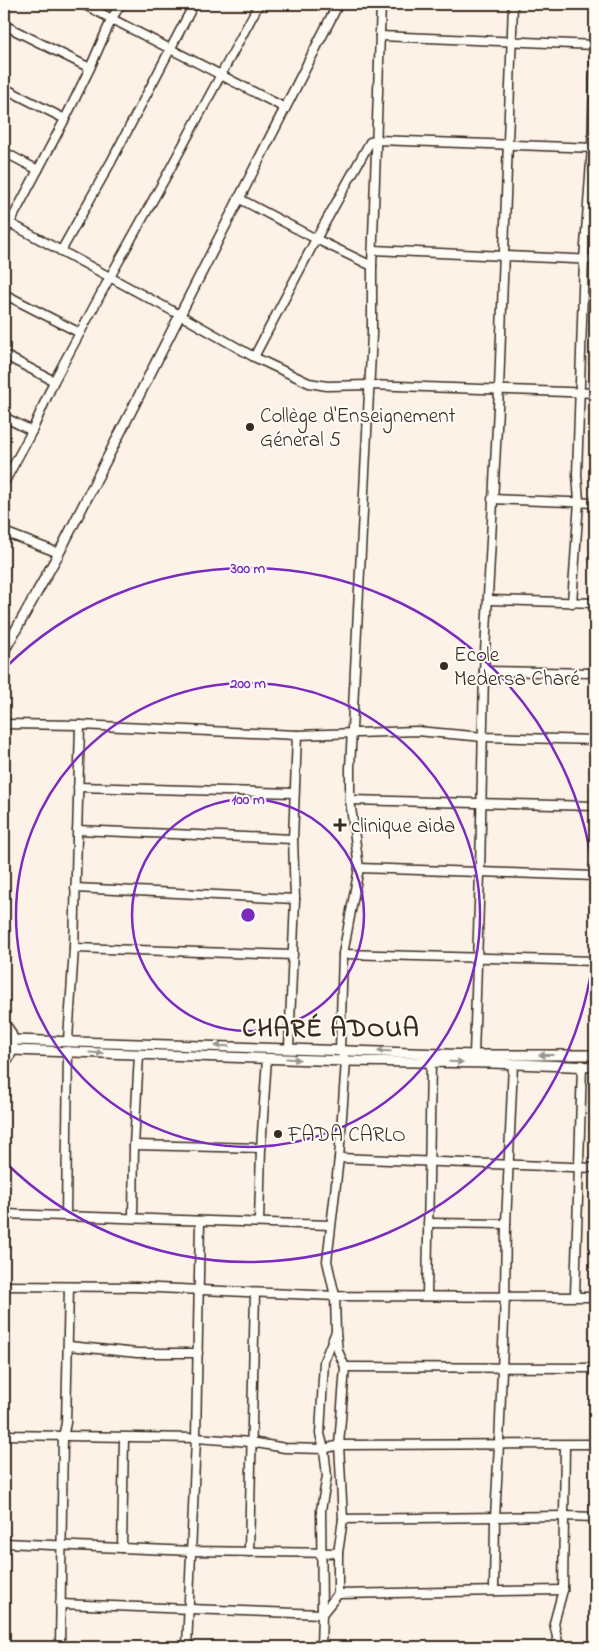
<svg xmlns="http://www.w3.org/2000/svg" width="599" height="1651" font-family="'Indie Flower',sans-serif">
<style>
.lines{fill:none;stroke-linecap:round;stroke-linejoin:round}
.minor-casing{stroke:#3b2a1e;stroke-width:11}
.tertiary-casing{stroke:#3b2a1e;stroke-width:12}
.minor{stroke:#fdfcf7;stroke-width:8}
.tertiary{stroke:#fdfcf7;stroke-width:9}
.oneway{fill:#9c938a}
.ring{fill:none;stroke:#7b2cbf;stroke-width:2.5}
.poi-dot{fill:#3b2a1e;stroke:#fdfcf7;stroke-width:2}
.labels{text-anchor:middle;stroke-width:4;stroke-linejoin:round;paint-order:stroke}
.poi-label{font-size:21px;fill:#3b2a1e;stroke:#fdfcf7;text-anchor:start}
.district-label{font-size:26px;font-weight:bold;letter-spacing:1px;fill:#3b2a1e;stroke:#fdfcf7}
.centre{fill:#7b2cbf;stroke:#fdfcf7;stroke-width:2.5}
.ring-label{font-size:15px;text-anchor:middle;font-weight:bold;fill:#7b2cbf;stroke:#fdfcf7;stroke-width:4;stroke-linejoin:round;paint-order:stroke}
</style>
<rect width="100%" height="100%" fill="#fdf2e8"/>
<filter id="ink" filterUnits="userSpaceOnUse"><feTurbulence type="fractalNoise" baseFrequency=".02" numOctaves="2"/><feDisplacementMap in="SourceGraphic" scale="10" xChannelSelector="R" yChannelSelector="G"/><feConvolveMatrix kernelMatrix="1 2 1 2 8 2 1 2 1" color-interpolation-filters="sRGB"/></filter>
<g filter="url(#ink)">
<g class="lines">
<defs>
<g id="minor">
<polyline points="83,4 285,108"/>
<polyline points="4,25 90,68"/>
<polyline points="380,36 595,45"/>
<polyline points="4,88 65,119"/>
<polyline points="4,152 38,170"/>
<polyline points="238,198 316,239 372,266"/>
<polyline points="4,220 180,315 254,357 309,383 327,386 369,385 595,393"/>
<polyline points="4,234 65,119 90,68 112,18 121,4"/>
<polyline points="373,250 595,260"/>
<polyline points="61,251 111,162 194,4"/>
<polyline points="4,294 80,333"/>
<polyline points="4,355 54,381"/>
<polyline points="254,357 316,239 370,142 377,140 595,148"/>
<polyline points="4,417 32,431"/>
<polyline points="4,483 32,431 54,381 110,277 168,173 259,4"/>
<polyline points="492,499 595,503"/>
<polyline points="4,532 59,553"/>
<polyline points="489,600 595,603"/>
<polyline points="572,603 579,501 577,475 584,260 592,148 595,50"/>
<polyline points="484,671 595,673"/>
<polyline points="4,724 80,725 297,735 417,731 484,737 595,740"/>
<polyline points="78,787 294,793"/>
<polyline points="350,800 595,806"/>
<polyline points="77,830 293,839"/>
<polyline points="359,868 595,876"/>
<polyline points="75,888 295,899"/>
<polyline points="74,948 293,955"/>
<polyline points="343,954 595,961"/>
<polyline points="68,1040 74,948 80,725"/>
<polyline points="289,1048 295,899 293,839 297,735"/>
<polyline points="474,1055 480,873 484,671 499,389 513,4"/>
<polyline points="134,1145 261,1148"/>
<polyline points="339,1158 595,1168"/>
<polyline points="4,1214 330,1225"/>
<polyline points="66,1216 68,1051"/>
<polyline points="133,1218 134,1145 139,1055"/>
<polyline points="259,1222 261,1148 267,1058"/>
<polyline points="428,1223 506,1224"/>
<polyline points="4,1286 136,1287 335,1296 595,1297"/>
<polyline points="427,1295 431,1062"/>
<polyline points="575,1296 582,1065"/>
<polyline points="69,1346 137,1353 198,1353"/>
<polyline points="345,1367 595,1368"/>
<polyline points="4,1435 196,1438 251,1442 285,1448 324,1449 339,1445 595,1444"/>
<polyline points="343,1519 565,1516 595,1517"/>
<polyline points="4,1543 192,1551 338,1553"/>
<polyline points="122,1548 124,1438"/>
<polyline points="249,1552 255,1293"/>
<polyline points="494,1591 495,1518 499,1444 505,1296 506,1224 513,1064"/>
<polyline points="338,1594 563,1590"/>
<polyline points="60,1604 322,1614 321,1510 327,1476 324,1449 320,1434 324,1361 335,1334"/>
<polyline points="60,1647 63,1437 66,1423 69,1287"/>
<polyline points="187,1647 196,1438 200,1221"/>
<polyline points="321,1647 322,1614 338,1594 338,1553 343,1519 339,1445 345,1367 338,1351 336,1333 335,1296 327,1261 339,1158 346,1061 340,1050 343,954 359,868 350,800 350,768 372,334 372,266 381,4"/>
<polyline points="559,1647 554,1623 563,1590 565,1445"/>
</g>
<g id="tertiary">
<polyline points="4,651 59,553 338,4"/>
<path d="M4,1024C16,1035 16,1051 4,1063"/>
<polyline points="13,1040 474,1055 595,1055"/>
<polyline points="12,1050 346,1061 492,1063 595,1067"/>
</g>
</defs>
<use href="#minor" class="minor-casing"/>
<use href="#tertiary" class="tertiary-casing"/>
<use href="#minor" class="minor"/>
<use href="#tertiary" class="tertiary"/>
</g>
<defs><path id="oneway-solid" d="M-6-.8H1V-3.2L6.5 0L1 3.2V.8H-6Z" transform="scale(1.25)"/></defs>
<g class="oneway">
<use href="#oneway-solid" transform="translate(222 1046) rotate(-178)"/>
<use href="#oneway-solid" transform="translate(384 1051) rotate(-178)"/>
<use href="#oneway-solid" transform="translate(96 1053) rotate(3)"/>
<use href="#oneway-solid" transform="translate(546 1055) rotate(180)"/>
<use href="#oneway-solid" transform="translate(293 1059) rotate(3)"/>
<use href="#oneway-solid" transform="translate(456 1062) rotate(1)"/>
</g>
</g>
<g class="ring">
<circle cx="248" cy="915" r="116"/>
<circle cx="248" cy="915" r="232"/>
<path d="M5 668A347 347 0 1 1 5 1162"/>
</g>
<g class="poi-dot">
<circle cx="250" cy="427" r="5"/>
<circle cx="444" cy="666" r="5"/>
<path d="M337.5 817.5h5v5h5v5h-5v5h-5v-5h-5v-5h5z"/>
<circle cx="278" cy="1134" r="5"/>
</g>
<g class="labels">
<g class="poi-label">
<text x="260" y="422">Collège d'Enseignement<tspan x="260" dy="24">Géneral 5</tspan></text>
<text x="454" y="661">Ecole<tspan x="454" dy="24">Medersa Charé</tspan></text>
<text x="351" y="832">clinique aida</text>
<text x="288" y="1141">FADA CARLO</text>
</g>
<g class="district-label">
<text x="331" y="1036">CHARÉ ADOUA</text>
</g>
</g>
<circle cx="248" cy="915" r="8" class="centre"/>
<g class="ring-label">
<text x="248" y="573">300 m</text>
<text x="248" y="688">200 m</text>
<text x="248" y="804">100 m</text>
</g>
<rect width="599" height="1651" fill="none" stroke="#fdfcf7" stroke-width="20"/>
<rect x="10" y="10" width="579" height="1631" fill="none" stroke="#3b2a1e" stroke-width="2" filter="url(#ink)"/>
</svg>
